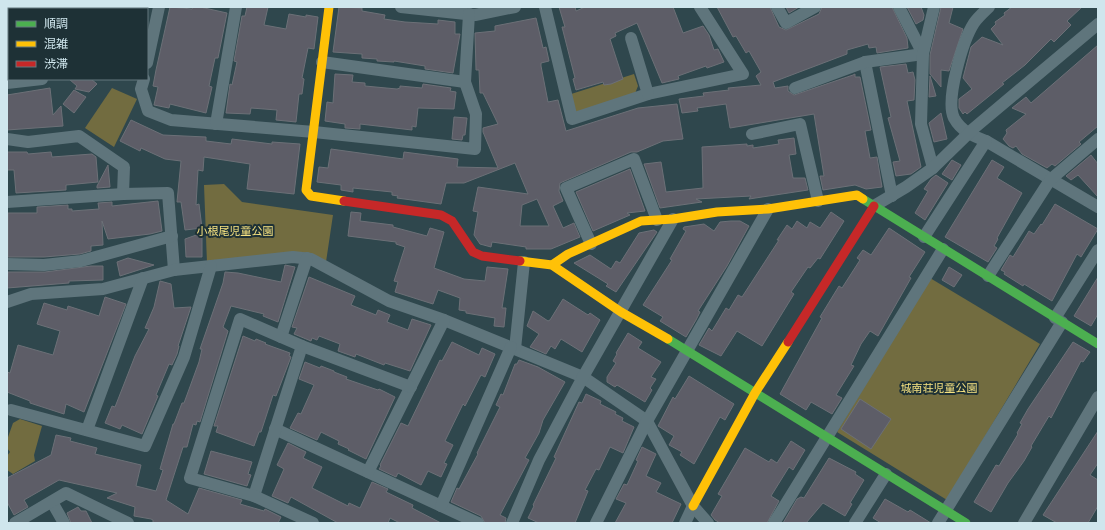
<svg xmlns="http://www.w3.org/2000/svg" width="1105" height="530" font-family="Rubik,'Noto Sans JP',sans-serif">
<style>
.green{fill:#726c40}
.building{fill:#5d5d67;stroke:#6c7077;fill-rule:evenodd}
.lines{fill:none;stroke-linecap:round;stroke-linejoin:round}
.street{stroke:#5f757c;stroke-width:12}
.fast{stroke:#4caf50;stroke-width:9}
.slow{stroke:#ffc107;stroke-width:9}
.jam{stroke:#c62828;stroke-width:9}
.labels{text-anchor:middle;stroke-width:4;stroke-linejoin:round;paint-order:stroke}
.park-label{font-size:11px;fill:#f7e381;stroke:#1e3136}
</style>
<rect width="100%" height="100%" fill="#2f474d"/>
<g class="green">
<polygon points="634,74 638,86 634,96 578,113 571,107 568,95"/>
<polygon points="112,88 137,99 114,147 85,128"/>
<polygon points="224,184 242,202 333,215 326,262 207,263 204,185"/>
<polygon points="930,278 1040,344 947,500 837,432"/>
<polygon points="20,419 42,426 34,455 35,461 13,474 7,470 7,456 10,452 7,448 7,440 13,423"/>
</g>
<g class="building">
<polygon points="170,7 192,9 193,7 200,7 227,13 218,58 215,58 209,86 212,87 206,113 170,104 169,108 154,105 158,87 153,86 156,70"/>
<polygon points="247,7 268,7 264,25 286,29 289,14 306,17 306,15 318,17 314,49 308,48 302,78 304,79 302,94 299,94 296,122 276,120 277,110 251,108 250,114 226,113 230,84 232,85 237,62 234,61 242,16 245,16"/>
<polygon points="339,7 362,8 362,11 385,15 384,19 405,22 438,24 438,20 455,22 455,34 460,34 453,73 425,69 425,66 394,61 394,62 377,61 377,59 362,58 362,54 333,52"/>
<polygon points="559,7 575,7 576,11 585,7 673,7 683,33 703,26 709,35 714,50 718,49 724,62 707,68 706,66 678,76 679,79 662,83 637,23 615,33 616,36 610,39 623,79 611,84 604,85 603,82 576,90 573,79 575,78 562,27 565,27"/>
<polygon points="717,7 770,7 779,27 786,30 819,14 822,7 892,7 907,38 908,48 877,53 876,47 869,48 868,44 847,50 847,54 773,82 775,88 788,86 788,91 794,95 853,75 855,74 855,77 860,77 871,130 865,131 870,158 877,157 882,187 866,189 855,185 823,190 820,176 824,176 814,114 730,128 726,104 697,108 698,111 682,113 679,99 704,96 703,93 729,90 728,88 761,85 756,76 761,72 749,51 746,53 736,36 733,37"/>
<polygon points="786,7 799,7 789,13"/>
<polygon points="907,7 921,7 924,15 923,20 916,24"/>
<polygon points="941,7 953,7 949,23 963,29 949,71 941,70 941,87 930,74 930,55"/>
<polygon points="1012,7 1082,7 1067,21 1071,25 1054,42 1051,39 1025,65 1002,83 1004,84 967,114 965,112 963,114 959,108 959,99 972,89 963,78 971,47 982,37 1003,45 991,29 996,24 995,22 1005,15 1004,13"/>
<path d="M536,18L543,48L546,47L549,61L541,63V66L548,102L558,100L566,131L638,108L677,104L683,139L663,141L637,152H631L560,183L559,191L563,201L553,206L563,228L574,223L580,237L551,249H526V247L492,242L491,247L480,244L474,235L478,212L473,211L478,187L528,194L515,163L464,183H446L441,204L397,198L398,196L392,195V192L353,188V192L341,190V185L317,182L319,167L328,168L331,149L403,159L404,152L458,159L457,167L498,168L483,132V128L498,124L483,93H480L479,70H476L475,33L495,31V26ZM537,199L549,226H520L522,205Z"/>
<polygon points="1098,45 1098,126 1079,142 1081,144 1055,166 1052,164 1047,168 1022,154 1016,146 1013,148 1009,146 1003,139 1007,133 1006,130 1026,114 1012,108 1026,97 1031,103"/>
<polygon points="906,64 908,73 913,72 915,80 914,100 907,101 921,167 911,174 896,176 893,162 900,161 888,118 891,117 880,67"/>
<polygon points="335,74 353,75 352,82 365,83 365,86 397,89 400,88 400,86 422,88 423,84 451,88 450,91 456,92 454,109 418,108 416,127 412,126 412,130 360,124 360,129 345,128 345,124 325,121 327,102 333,103"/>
<polygon points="930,76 936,96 929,97"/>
<polygon points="69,79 91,79 97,84 89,92 75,89 77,86"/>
<polygon points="50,88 53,115 61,106 63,126 7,130 7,95"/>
<polygon points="74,90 86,97 74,113 63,104"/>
<polygon points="941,113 947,139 934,142 929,123"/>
<polygon points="454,117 467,118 465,135 463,135 462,140 452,139"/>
<polygon points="131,120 163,135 206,137 206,141 231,144 232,139 272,144 272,142 300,144 294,194 247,189 250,164 204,157 203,171 198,170 196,205 199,204 202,228 185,230 181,202 177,202 181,161 165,159 141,148 140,151 120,141"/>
<polygon points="794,138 796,154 789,155 793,178 805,178 808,190 749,199 751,196 696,199 702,202 660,208 644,164 661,162 666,192 703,188 702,147 747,144 747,146 753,145 753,148 779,144 778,140"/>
<polygon points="7,152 27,152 28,154 51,152 52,157 92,154 96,157 98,182 66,185 66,190 16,193 14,170 7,170"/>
<polygon points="1091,155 1098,164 1098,197 1078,175 1071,180 1066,176"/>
<polygon points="952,160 961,165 952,180 942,174"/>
<polygon points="992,160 1004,167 997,178 1022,193 997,238 998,239 994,246 997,248 988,262 945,237"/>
<polygon points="108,165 110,187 97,188 97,186"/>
<polygon points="630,169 645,211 627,213 630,215 593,231 576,192"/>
<polygon points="936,175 948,183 925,220 915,213 928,191 924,189 931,179"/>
<polygon points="158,201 162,231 150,234 108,239 102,221 103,245 91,246 91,251 80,254 44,257 8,257 8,213 37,213 37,207 68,205 68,209 72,209 72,211 99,209 98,203 112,202 112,206"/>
<polygon points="1055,204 1098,229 1081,257 1077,254 1052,301 1024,284 1023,286 1004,274 1005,272 1001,270 1010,255 1013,257 1029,231 1034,234 1041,224 1042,225"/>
<polygon points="351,212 361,213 360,221 393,225 393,227 427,236 430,228 444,232 434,268 464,279 485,281 487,267 508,269 502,308 506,308 504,327 494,326 495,318 466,313 466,311 459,310 460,298 438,290 433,304 395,292 398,282 394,281 405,247 396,244 396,242 348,236"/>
<polygon points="831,212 844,221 820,259 818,258 810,268 808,267 791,292 794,294 762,346 737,331 721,356 699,345 709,328 712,331 726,308 729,310 738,295 742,297 779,240 777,240 787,225 792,229 797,221 807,228 810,222 820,228"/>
<polygon points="731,221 740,221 749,226 727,266 698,311 700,312 696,320 686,337 660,321 663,317 643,305 672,260 670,259 686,231 683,229 684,227 704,224 714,231 720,222"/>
<polygon points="889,228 925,252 909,277 911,278 878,336 870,331 861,344 851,365 854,366 836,395 842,398 832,414 811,402 806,410 780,394 822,318 820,317 839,286 842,288 860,260 857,258 863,250 871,255"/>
<polygon points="654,230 657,232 616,292 606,286 608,284 574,263 590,255 611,269 616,261 620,263 639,233"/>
<polygon points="202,233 202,257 186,257 185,239"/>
<polygon points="128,258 154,265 120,276 117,262"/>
<polygon points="285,265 295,267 278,322 263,316 264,314 231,306 223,327 228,331 200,422 197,421 196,425 193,424 187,447 183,447 166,500 188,514 199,488 242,500 240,504 264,511 265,509 281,517 278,523 153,523 153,520 151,519 134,516 135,507 107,498 117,493 59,480 24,500 28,507 14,515 7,502 7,478 51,455 56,435 71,438 70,441 97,448 95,454 141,465 136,486 156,491 163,470 160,469 173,424 174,424 182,403 184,403 199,362 202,349 200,349 223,283 225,272 238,273 281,282"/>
<polygon points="91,266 103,266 103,280 69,281 69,283 7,288 8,272 45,272"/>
<polygon points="949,267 962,275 954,287 942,280"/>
<polygon points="309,277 355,296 351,305 376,315 378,310 390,315 387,322 408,330 412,319 431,325 410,371 385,363 384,365 356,354 355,357 338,351 340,344 319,336 317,340 312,338 311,341 294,334 297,328 292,327"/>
<polygon points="1098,277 1098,314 1091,326 1074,316"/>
<polygon points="160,281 171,284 174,308 191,307 178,346 179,346 177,354 172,365 169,364 156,395 158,396 142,434 122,425 120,429 105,423 112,406 115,407 135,356 149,329 145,328 154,307"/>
<polygon points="105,297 126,304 84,412 66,404 64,414 30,403 30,401 7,392 7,372 10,373 18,345 53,355 60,331 37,324 44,303 67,310 68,306 99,316"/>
<polygon points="563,299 588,315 590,313 600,320 582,352 561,339 555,349 551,346 546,354 530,347 539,334 527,326 533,311 548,321 550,320"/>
<polygon points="628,333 642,342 638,348 661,362 651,377 656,379 650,388 652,390 645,402 617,385 615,387 607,382 607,377 616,363 613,361 617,354 616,353"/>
<polygon points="243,336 255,341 256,339 266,343 265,344 290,353 289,356 291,357 276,396 273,395 261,432 259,432 254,446 216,432 218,426 214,426"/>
<polygon points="452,342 479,355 482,348 495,354 485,377 481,375 465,406 463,404 445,441 453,445 444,463 447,464 441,477 428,471 421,485 398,473 396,477 379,469 381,466 380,465 401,423 408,426 440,360 442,361"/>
<polygon points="1073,342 1090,352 1083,362 1081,361 1051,418 1049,416 1031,446 1032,447 1024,461 1008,483 991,512 974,502 996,465 999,466 1018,434 1017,433 1022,424 1020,423 1028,409"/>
<polygon points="519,360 538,367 565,382 543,420 539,433 525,458 529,460 500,515 506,518 505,523 485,523 481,516 451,502 457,488 459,489 478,454 477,453 500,407 496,405 501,394 503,395 515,364 517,364"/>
<polygon points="305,362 320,368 321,366 334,371 334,372 347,377 346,379 378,390 379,389 395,397 366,459 348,450 349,449 338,444 339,441 321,432 317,440 290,428 298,413 301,414 314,385 299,379"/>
<polygon points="689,376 734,404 725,420 720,417 694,464 680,455 682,452 669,445 674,436 658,426 673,397 675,399"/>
<polygon points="586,394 601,401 600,404 616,412 615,414 623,418 622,421 634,427 623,453 610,447 599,470 596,469 585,490 588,491 575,523 539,523 528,518 534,506 533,505 556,458 554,457 579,402 582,403"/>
<polygon points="860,399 891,419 871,449 841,429"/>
<polygon points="1098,431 1098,463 1090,475 1098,480 1098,506 1088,523 1057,523 1043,515"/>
<polygon points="791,441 805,450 793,470 789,467 771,496 779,501 767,523 720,523 715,520 711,515 722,496 718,494 745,448 769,462 771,459 777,463"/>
<polygon points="288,443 306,452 303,458 322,467 312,488 348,506 349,503 360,508 372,482 388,489 386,492 413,505 412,508 441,523 400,523 390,518 388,523 338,523 291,497 288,503 272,496 284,469 277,465"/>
<polygon points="642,447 656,454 646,476 661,483 656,492 681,504 672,523 615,523 626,503 616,499 624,484 627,485 638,461 636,460"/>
<polygon points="211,451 252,462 248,474 251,475 247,486 204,474"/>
<polygon points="829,458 856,472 855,474 864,480 850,503 852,504 845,516 823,503 806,523 783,523 797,499 801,497 804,498"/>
<polygon points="885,499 908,512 910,510 931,523 881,523 873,518"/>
<polygon points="78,507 81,511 86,511 92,523 71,523 67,513"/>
</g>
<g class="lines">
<g class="street">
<polyline points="401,7 475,15 515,7"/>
<polyline points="545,7 572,119 648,94 743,74 700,7"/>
<polyline points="777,7 786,23 815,7"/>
<path d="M989,7C984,12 978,17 974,23C963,40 945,100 954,118C961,131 973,136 986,141L1098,207"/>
<polyline points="80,9 80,7"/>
<polyline points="631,38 648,94"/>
<polyline points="322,62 465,82"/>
<polyline points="865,62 892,196"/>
<polyline points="147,63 159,7"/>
<polyline points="144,79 141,89 148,111 171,120 314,132 475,149 476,114 465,82 469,14"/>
<polyline points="7,83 42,79"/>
<polyline points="795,88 865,62 923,54 899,7"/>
<polyline points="216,124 236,7"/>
<polyline points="752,134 800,124 818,201"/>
<polyline points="7,139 28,142 79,136 124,167 123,194"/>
<polyline points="933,168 921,124 923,54 934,7"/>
<polyline points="7,202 123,194 168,193 174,270"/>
<polyline points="874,206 906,187 933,168 973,129 1098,24"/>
<polyline points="924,237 986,141"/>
<polyline points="591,244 566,188 634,159 657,220"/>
<polyline points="7,264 44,265 81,261 172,236"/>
<polyline points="988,276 1050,180 1098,139"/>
<polyline points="7,302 31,294 103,289 174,270 293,257 311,259 389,301 444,320 583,377 647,421 693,506 708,523"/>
<polyline points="1055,318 1098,250"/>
<polyline points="281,337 307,258"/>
<polyline points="515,349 524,262"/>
<polyline points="11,410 145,446 184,357 211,266"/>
<polyline points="275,429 478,523"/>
<polyline points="87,430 143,278"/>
<polyline points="368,472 444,320"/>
<polyline points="254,496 302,346"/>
<polyline points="52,502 64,523"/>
<polyline points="441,506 511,347"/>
<polyline points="15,523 66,493 128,523"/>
<polyline points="313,523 254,496 190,478 240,319 302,346 411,387"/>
<polyline points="512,523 539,460 583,377 673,219"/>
<polyline points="596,523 647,421 768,209"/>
<polyline points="685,523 693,506"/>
<polyline points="774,523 943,249"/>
<polyline points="855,523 886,474"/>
<polyline points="938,523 1062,322"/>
<polyline points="1024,523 1098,397"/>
</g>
<g class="fast">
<polyline points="863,199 1098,344"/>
<polyline points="668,339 966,523"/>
</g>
<g class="slow">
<polyline points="329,7 306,190 311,196 344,201"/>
<polyline points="520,261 552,265 621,312 668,339"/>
<polyline points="552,265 568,254 641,221 673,219 717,212 768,209 857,195 863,199"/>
<polyline points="693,506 755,393 788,342"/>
</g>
<g class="jam">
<polyline points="344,201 441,215 452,221 473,252 482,256 520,261"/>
<polyline points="788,342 874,206"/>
</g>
</g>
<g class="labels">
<g class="park-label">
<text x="235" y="235">小根尾児童公園</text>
<text x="939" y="392">城南荘児童公園</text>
</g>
</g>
<rect width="1105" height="530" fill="none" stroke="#cfe6ed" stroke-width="16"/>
<rect x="8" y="8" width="140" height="72" fill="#1e3136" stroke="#65797f"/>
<rect x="16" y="21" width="20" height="6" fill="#4caf50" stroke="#65797f"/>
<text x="44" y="28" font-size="12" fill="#cfe6ed">順調</text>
<rect x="16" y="41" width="20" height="6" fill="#ffc107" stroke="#65797f"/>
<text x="44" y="48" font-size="12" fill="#cfe6ed">混雑</text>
<rect x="16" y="61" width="20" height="6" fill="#c62828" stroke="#65797f"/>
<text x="44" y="68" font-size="12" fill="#cfe6ed">渋滞</text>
</svg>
